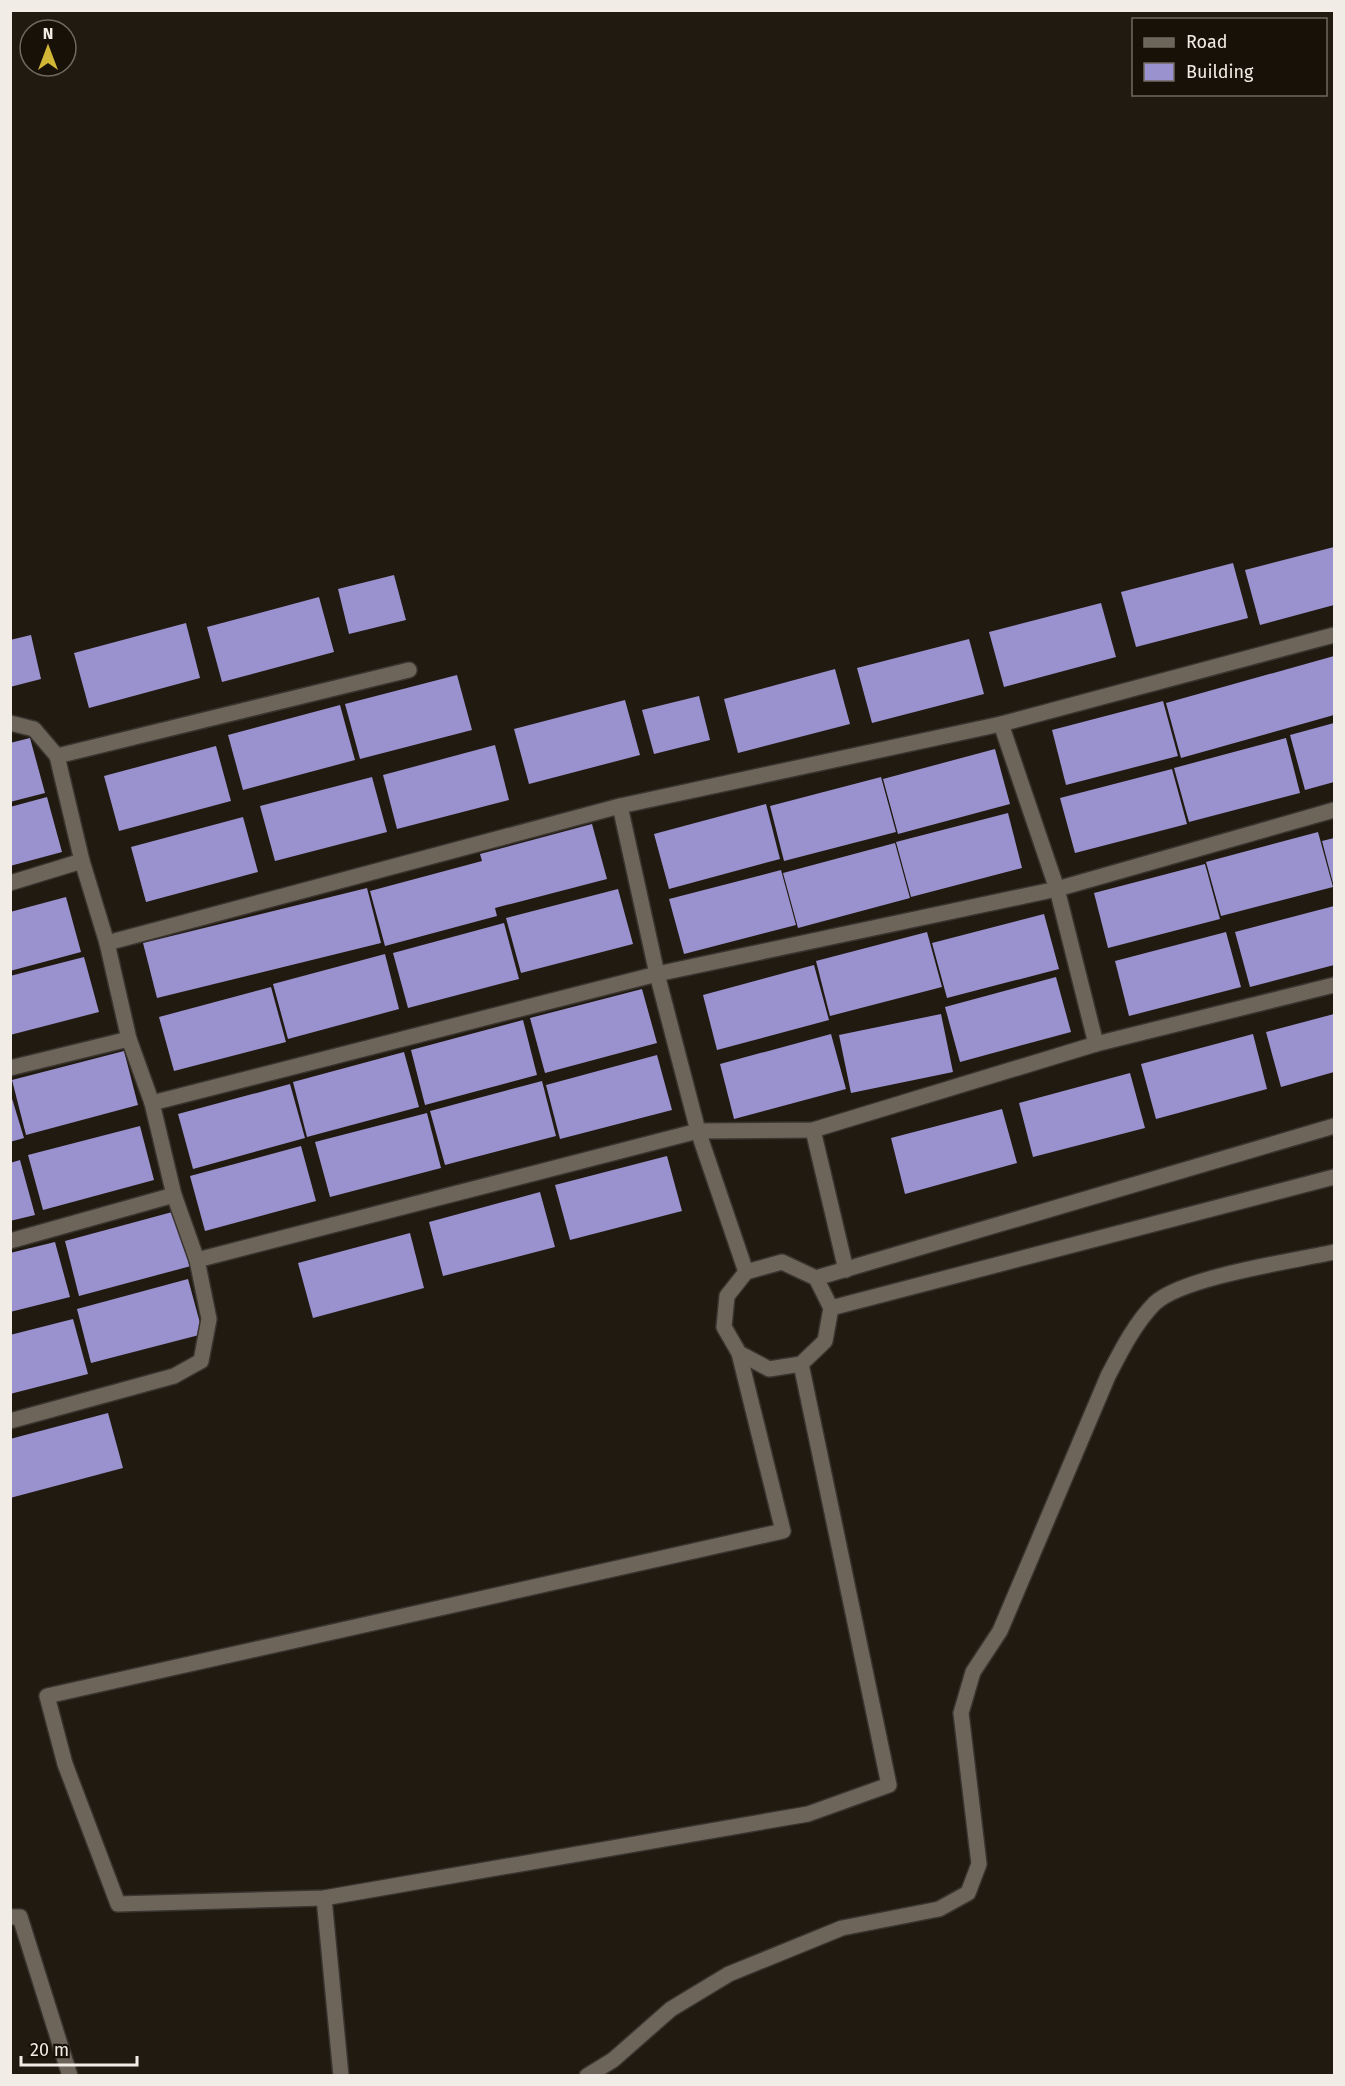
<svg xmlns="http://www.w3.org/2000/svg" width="1345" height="2086" font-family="'Fira Sans',sans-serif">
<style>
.building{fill:#9a91cf}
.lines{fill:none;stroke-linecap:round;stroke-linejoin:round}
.minor-casing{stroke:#39342f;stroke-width:18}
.minor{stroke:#6e655a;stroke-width:15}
</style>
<rect width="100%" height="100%" fill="#211a11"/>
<g class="building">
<polygon points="1334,547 1334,605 1260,625 1245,570"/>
<polygon points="1233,563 1248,618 1136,647 1121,592"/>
<polygon points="394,575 406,620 349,634 338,589"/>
<polygon points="319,597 334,652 222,682 207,627"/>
<polygon points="1101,603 1116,657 1004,687 989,632"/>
<polygon points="186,623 200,678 89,708 74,653"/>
<polygon points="31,635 41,679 10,687 10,640"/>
<polygon points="969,639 984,694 872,723 857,668"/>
<polygon points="1334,656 1334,715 1181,758 1166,703"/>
<polygon points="835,669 850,724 738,753 724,699"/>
<polygon points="457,675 472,730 360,759 345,704"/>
<polygon points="699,696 710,740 654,754 642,710"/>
<polygon points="625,700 640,755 529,784 514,729"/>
<polygon points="1163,701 1178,756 1066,785 1052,730"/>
<polygon points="340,705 355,760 243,790 228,735"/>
<polygon points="1334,723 1334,782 1305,790 1290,735"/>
<polygon points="30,738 45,793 10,802 10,743"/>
<polygon points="1286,738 1300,793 1189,822 1174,768"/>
<polygon points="495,745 509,800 397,829 383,775"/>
<polygon points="216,746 231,801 119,831 104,776"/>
<polygon points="995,749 1010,804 898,834 883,779"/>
<polygon points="1172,769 1187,824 1075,853 1060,798"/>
<polygon points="372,777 387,832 275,861 260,806"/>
<polygon points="881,777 896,832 784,861 770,806"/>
<polygon points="47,797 62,852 10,866 10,807"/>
<polygon points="766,804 780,859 669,889 654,834"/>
<polygon points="1008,813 1022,868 911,897 896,842"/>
<polygon points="243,817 258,872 146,902 131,847"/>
<polygon points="592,824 607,879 495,908 497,916 385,946 370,891 482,861 480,854"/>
<polygon points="1318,832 1333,887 1221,916 1206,862"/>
<polygon points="1334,838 1334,887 1322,841"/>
<polygon points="895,843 910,898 798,928 783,873"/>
<polygon points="1205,864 1220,919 1108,948 1094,893"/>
<polygon points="781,870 796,925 684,954 669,899"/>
<polygon points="367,888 381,943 157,998 143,943"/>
<polygon points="618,889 633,944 521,973 506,918"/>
<polygon points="66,897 81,952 10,971 10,912"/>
<polygon points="1334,906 1334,965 1250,987 1235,932"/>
<polygon points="1044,914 1059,969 947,998 932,943"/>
<polygon points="504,923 519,979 408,1008 393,953"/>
<polygon points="927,932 942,987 830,1016 816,961"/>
<polygon points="1226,932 1241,987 1129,1016 1115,961"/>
<polygon points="385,954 399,1009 288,1039 273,984"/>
<polygon points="84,957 99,1012 10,1035 10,976"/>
<polygon points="814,965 829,1020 717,1050 703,995"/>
<polygon points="1056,977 1071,1032 960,1062 945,1007"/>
<polygon points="271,987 286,1042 174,1071 159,1017"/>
<polygon points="642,989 657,1043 545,1073 530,1018"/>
<polygon points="941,1014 953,1072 851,1093 839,1035"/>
<polygon points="1334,1014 1334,1072 1281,1087 1266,1032"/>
<polygon points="523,1020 537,1075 425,1105 411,1050"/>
<polygon points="831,1034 846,1089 734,1119 720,1064"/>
<polygon points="1253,1034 1267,1089 1156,1119 1141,1064"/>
<polygon points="124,1051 138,1105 26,1135 12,1080"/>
<polygon points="404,1052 419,1107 307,1137 293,1082"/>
<polygon points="657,1055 672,1110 560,1139 546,1085"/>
<polygon points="1130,1073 1145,1128 1033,1157 1019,1103"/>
<polygon points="542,1081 556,1136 445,1165 430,1111"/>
<polygon points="290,1084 305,1138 193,1169 178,1114"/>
<polygon points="10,1092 24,1138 10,1142"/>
<polygon points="1002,1109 1017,1163 905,1194 891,1138"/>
<polygon points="427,1113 441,1168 330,1197 315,1142"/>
<polygon points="140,1126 154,1180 43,1210 28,1155"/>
<polygon points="301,1146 316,1201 205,1231 190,1176"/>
<polygon points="667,1156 682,1211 570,1240 555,1185"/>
<polygon points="20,1160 35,1215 10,1221 10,1163"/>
<polygon points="540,1192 555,1247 443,1276 429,1222"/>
<polygon points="176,1211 191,1266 79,1296 65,1241"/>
<polygon points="410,1233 424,1288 313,1318 298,1263"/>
<polygon points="55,1242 70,1297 10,1312 10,1253"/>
<polygon points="188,1279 203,1334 91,1363 77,1309"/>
<polygon points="73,1319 88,1374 10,1394 10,1335"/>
<polygon points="108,1413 123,1468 10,1498 10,1439"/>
</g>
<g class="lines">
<defs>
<g id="minor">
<polyline points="10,723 34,729 57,756 82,861 107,943 129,1039 152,1103 174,1195 197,1260 209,1319 201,1361 174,1376 10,1421"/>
<polyline points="1001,724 1057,889 1096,1044"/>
<polyline points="57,756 409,670"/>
<polyline points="620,806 657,974 698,1131 746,1272"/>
<polyline points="10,883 82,861"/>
<polyline points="107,943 620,806 1001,724 1334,635"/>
<polyline points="10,1068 129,1039"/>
<polyline points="152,1103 657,974 1057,889 1334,810"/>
<polyline points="813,1130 846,1270"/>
<polyline points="10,1241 174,1195"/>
<polyline points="197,1260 698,1131 813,1130 1096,1044 1334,985"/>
<polygon points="782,1262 816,1278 831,1308 825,1341 801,1364 769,1369 739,1353 724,1327 727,1296 746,1272"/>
<polyline points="816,1278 1334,1126"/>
<polyline points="831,1308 1334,1177"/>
<polyline points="739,1353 783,1531 47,1696 65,1764 118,1904 324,1898 808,1814 889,1785 801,1364"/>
<polyline points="324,1898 341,2076"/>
<polyline points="10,1917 20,1917 70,2076"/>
<path d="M587,2076L613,2060L671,2009L729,1974L842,1928L939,1909L968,1893L979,1864L961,1713L973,1672L1000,1631L1108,1376C1121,1351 1135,1323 1155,1303C1183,1277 1293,1261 1334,1252"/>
</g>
</defs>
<use href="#minor" class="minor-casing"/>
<use href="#minor" class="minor"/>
</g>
<rect width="1345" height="2086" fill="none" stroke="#f1ece5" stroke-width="24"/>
<rect x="1132" y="18" width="195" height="78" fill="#181108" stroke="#6f6960" stroke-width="1.5"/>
<rect x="1144" y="38" width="30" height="9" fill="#6e655a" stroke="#6f6960" stroke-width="1.5"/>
<text x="1186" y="48" font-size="18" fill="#f1ece5">Road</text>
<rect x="1144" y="63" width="30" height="18" fill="#9a91cf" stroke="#6f6960" stroke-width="1.5"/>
<text x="1186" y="78" font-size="18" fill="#f1ece5">Building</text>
<g transform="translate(48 48)"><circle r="28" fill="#181108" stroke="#6f6960" stroke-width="1.5"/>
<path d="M0-4.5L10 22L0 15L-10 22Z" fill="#d2b635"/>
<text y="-9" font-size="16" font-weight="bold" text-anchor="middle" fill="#f1ece5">N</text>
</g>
<path d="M21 2056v9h116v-9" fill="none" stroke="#f1ece5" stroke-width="3"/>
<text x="30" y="2056" font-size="18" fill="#f1ece5" stroke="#181108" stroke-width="4.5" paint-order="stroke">20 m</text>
</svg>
